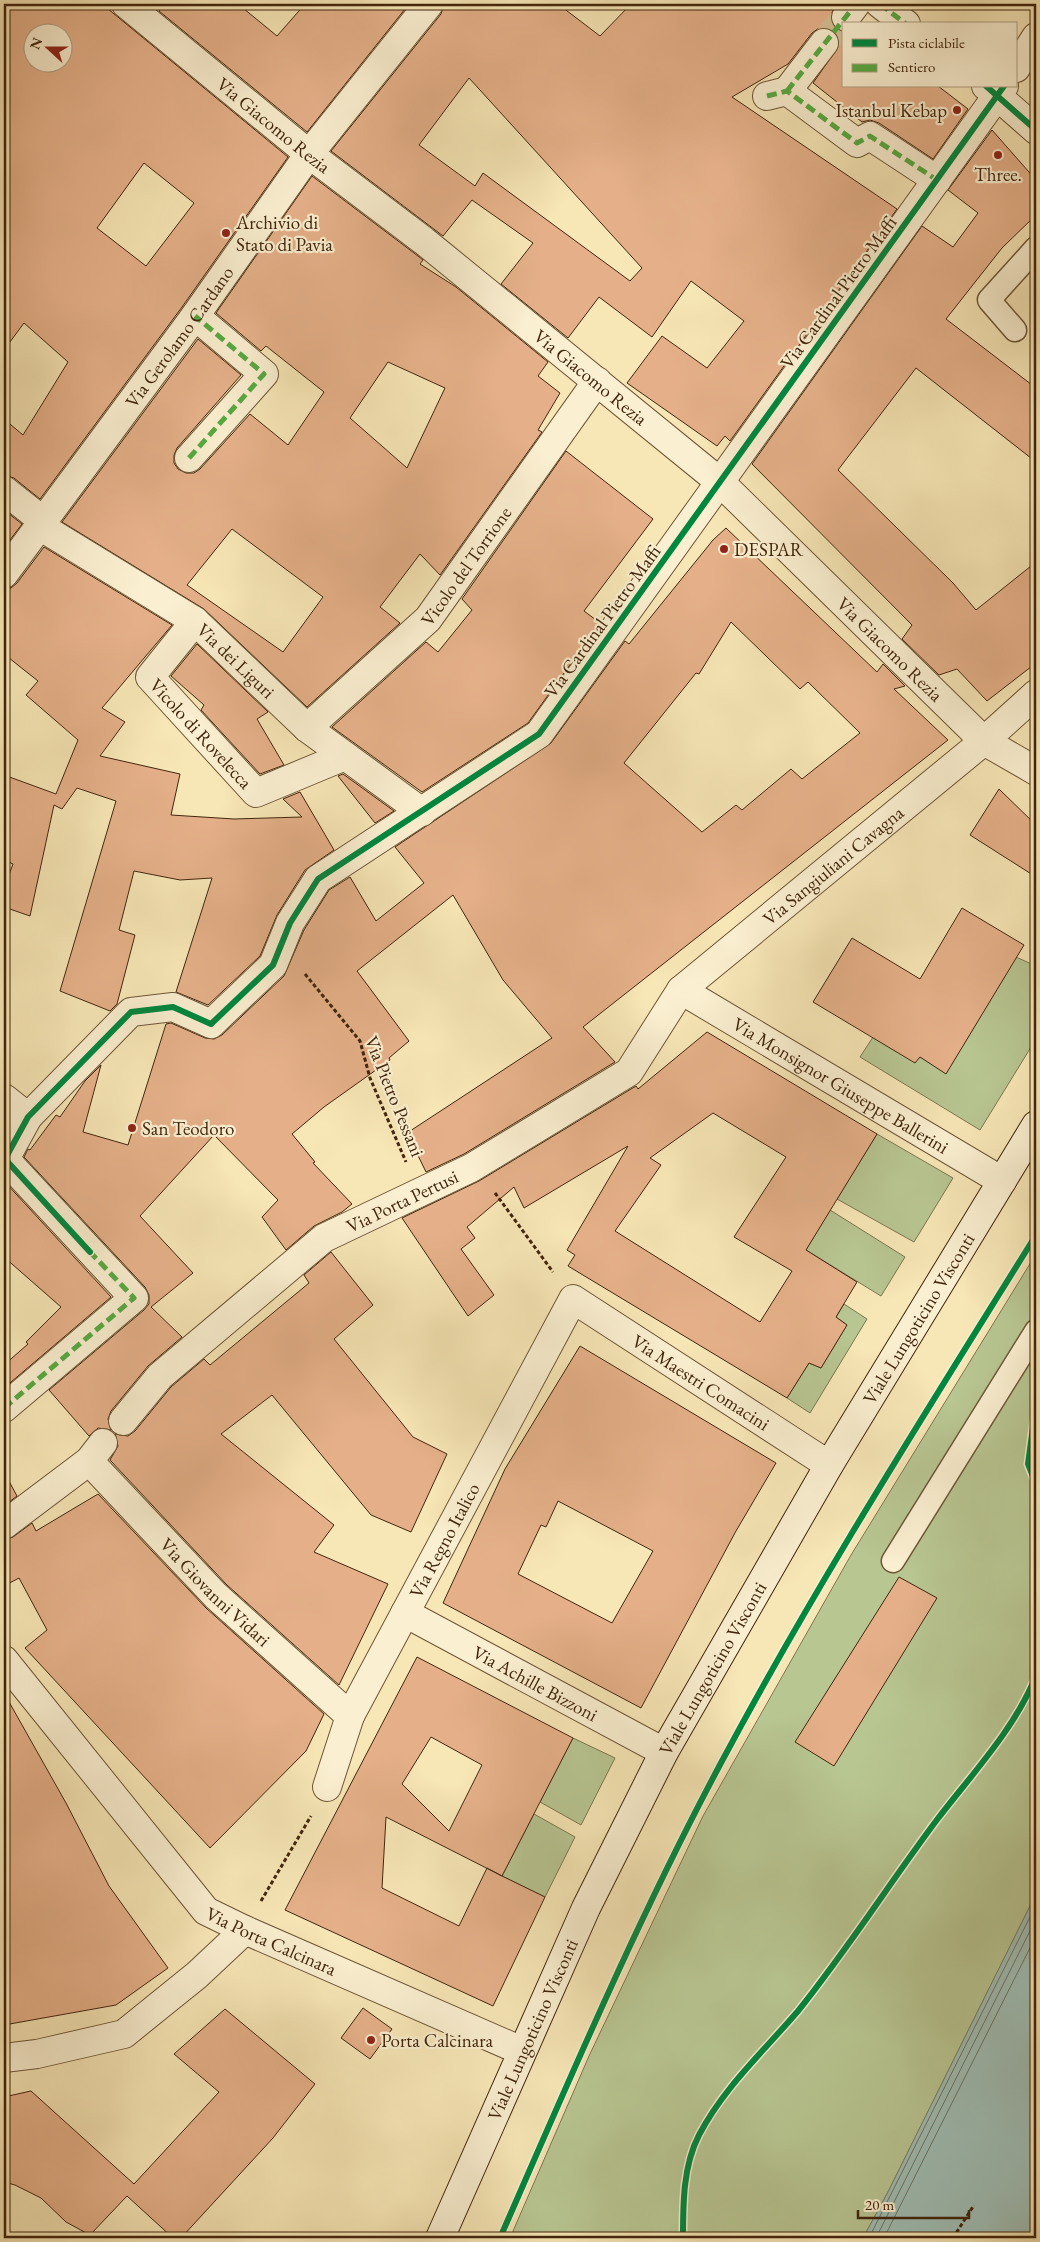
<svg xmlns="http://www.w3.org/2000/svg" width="1040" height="2242" font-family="'EB Garamond',serif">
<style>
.green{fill:#b8c692;stroke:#7c764f}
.water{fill:#9fbeb5;stroke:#798171}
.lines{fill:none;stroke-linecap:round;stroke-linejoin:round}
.shore{stroke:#707260;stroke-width:1}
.building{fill:#e5b089;stroke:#41260c;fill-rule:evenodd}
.street-tunnel{stroke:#d3c094;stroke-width:28;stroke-dasharray:28 14;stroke-linecap:butt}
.lane-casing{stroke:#6e5636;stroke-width:25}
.street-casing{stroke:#6e5636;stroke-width:30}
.secondary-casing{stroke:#41260c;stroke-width:30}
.path{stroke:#41260c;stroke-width:3;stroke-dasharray:4 2.5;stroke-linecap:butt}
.lane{stroke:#faefd0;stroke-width:22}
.street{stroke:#faefd0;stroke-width:28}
.secondary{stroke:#faefd0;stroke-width:28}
.quiet{stroke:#56aa41;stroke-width:5;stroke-dasharray:10 5;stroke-linecap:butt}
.cycleway-casing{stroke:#faefd0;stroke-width:9}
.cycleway{stroke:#00873e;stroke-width:6}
.poi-dot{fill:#8f2418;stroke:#faefd0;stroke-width:2}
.labels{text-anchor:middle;stroke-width:4.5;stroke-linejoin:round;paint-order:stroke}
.poi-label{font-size:19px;fill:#41260c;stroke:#faefd0;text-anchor:start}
.street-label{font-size:19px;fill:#41260c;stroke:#faefd0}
</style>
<rect width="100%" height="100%" fill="#f7e6b6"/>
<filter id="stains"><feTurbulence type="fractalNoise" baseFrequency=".004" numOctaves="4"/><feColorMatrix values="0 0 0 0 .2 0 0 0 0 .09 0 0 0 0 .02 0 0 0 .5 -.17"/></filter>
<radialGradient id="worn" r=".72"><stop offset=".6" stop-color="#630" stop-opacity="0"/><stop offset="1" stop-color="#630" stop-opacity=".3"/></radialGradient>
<g class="green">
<polygon points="1016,957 1036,966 1036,1039 980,1130 860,1057 873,1037 915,1062 920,1057 946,1073"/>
<polygon points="877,1134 953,1178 914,1242 837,1199"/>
<polygon points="830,1210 905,1257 881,1296 806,1250"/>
<polygon points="1036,1254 1036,1894 888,2192 863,2238 510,2238 589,2056 703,1816 851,1555"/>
<polygon points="844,1304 867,1319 810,1413 787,1398 809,1363 821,1368 847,1325 836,1317"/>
<polygon points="573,1738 615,1758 581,1825 540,1802"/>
<polygon points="534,1814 575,1837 545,1897 502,1876"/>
</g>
<polygon class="water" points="1036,1894 1036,2238 863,2238 888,2192"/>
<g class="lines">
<g class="shore">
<polyline points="869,2238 1036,1905"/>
<polyline points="876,2238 1036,1919"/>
<polyline points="884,2238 1036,1936"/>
</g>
</g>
<g class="building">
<path d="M4,4H102L288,157L182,307L40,499L14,478L4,475V419L23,435L68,362L24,323L4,350ZM32,32H62V62H32ZM144,163L194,203L146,266L97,228Z"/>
<polygon points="165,4 238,4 277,36 305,4 409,4 307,132 159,11"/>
<path d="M444,4H558L600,36L631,4H836L831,15V22L836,29L844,32V86H938L968,109L933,159L879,123L870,120L862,122L813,83L839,46V38L834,31L826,28H819L812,33L788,64L732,97L897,209L730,441L725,436L717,446L627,383L662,336L707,368L744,321L691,281L652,337L599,297L568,338L501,284L533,243L472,200L443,236L331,151L441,14ZM469,78L642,268L630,281L483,173L475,186L419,145Z"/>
<polygon points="992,130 1036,180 1036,215 1002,248 946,319 1036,388 1036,462 916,368 838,470 953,583 976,610 1036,562 1036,663 987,701 957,669 939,675 902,639 912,625 752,464 922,226 953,247 978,213 948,190"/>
<path d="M312,176L414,253L423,260L420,264L456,287L548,362L538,376L560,393L538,430L542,432L440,575L420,554L380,607L400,623L307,707L204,609L62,522L198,339L241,375L177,448L174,455V463L178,469L186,473H194L200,469L250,414L288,445L324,392L266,346L261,351L216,313ZM388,362L445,388L407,468L350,418ZM232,529L323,597L283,652L187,585Z"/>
<polygon points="566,451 653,519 584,611 600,623 528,723 422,792 332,727 426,642 438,652 472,610 462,599"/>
<polygon points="4,510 22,524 4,548"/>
<path d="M726,528L877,672L883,664L905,686L894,689L948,740L583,1027L615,1062L464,1154L426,1172L407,1133L552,1038L503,980L453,895L357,971L409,1041L389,1058L390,1060L324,1107L292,1134L315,1162L313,1163L352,1204L342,1212L314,1226L286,1250L262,1217L278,1200L214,1135L140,1216L193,1273L151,1307L182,1337L148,1366L111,1411L108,1419L111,1430L98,1428L89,1436L49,1390L144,1310L149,1304V1295L145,1287L24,1157L28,1149L30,1150L56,1115L60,1117L85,1081L101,1065L83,1132L128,1145L166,1024L171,1023L205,1038L214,1039L222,1035L284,976L304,930L329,890L350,877L376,921L424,883L395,847L551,743L625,641L629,644L713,540ZM731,622L800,689L808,682L860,733L802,779L791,769L742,810L736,805L702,832L624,763L696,673L699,674Z"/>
<polygon points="44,547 172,625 102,708 125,722 100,756 180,774 171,815 234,819 302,817 283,799 300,792 334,850 305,870 277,915 260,956 208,1005 176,992 212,878 180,880 134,871 119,930 135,935 117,1004 110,1011 60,991 116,801 77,788 62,809 54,805 30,916 4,907 4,888 13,864 4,860 4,775 56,794 78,740 26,695 38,681 4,654 4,589 11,588 17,583"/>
<polygon points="197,644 268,712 257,719 284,765 260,774 201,710 204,705 171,676"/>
<polygon points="343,774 394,811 375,823 338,776"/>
<polygon points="999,789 1036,825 1036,877 970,835"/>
<polygon points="962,908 1024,945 946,1074 920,1057 915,1063 813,1002 852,938 920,979"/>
<path d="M707,1032L877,1134L806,1250L857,1282L836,1317L847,1325L821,1368L809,1363L787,1398L568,1266L575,1255L567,1250L628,1146L524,1208L514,1187L467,1227L475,1238L461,1249L494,1295L468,1316L402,1218L479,1181L636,1086L638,1089ZM713,1113L786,1157L734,1237L792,1271L760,1322L615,1231L661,1165L650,1158Z"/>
<polygon points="4,1181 111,1297 4,1388 4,1365 28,1344 26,1342 61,1307 4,1257"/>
<polygon points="331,1252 373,1305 334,1339 413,1437 447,1454 411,1532 371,1515 272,1395 221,1434 334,1525 314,1552 388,1584 339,1685 227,1585 110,1460 118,1446 115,1434 128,1436 135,1431 171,1387 204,1359 210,1365 309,1283 304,1275"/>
<path d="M580,1346L776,1463L736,1531L641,1708L443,1603L505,1469ZM558,1501L653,1551L612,1623L518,1574L541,1525L546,1527Z"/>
<polygon points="4,1472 17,1496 4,1506"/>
<polygon points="98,1494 206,1608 324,1714 306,1751 210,1848 25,1648 47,1630 19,1578 4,1586 4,1540 13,1537 32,1523 36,1531"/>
<polygon points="899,1577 937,1598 834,1766 795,1742"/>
<path d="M417,1657L573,1738L502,1876L545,1897L493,2006L285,1910ZM431,1737L482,1765L449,1831L402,1784ZM386,1817L502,1876L487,1868L459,1926L382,1888Z"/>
<polygon points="4,1693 66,1803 109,1886 168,1968 116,2005 4,2025"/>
<polygon points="363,2008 392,2029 370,2059 341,2038"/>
<polygon points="225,2009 315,2084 273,2138 181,2238 173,2238 127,2196 90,2235 66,2222 41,2198 15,2185 4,2182 4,2097 31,2091 134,2184 219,2092 174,2054"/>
</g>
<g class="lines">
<polyline class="street-tunnel" points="824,43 846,17"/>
<defs>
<g id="lane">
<polyline points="1015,330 989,300 1036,248"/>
<polyline points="893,1561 1036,1331"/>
</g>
<g id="street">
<path id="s1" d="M126,4L309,154L424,241L720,482L984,741L1036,771"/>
<polyline points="880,4 906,24"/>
<polyline points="846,17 856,4"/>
<polyline points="1016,68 1036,37"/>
<polyline points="986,86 1036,130"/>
<polyline points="787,91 824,43"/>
<polyline points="767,96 787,91 857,143 870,136 937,180"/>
<polyline points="189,458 264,374 195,316"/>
<polyline points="4,490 42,520"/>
<path id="s2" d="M38,525L195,621L307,728L422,812"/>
<path id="s3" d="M4,574L195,316L309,154L429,4"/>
<path id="s4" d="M195,621L150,677L256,793L345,756"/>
<path id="s5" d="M307,728L428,619L597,381"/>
<path id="s6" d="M681,990L1002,1181"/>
<polyline points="4,1098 28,1117"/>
<polyline points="4,1408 134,1298 5,1159 28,1117 131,1012 173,1007 211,1024 273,965 290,923 318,879 539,734 1004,86"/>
<path id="s7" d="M123,1421L160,1376L324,1238L471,1168L629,1072L681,990L984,741L1036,694"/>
<path id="s8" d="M89,1461L216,1596L350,1716"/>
<polyline points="4,1525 89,1461 103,1443"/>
<path id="s9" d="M405,1613L664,1752"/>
<path id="s10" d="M4,1660L206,1911L245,1930L522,2051"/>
<path id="s11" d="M327,1787L350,1716L573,1299L829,1465"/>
<polyline points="4,2058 37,2054 124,2034 197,1975 245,1930"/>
</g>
<g id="secondary">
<path id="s12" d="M440,2238L586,1908L664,1752L829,1465L1036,1125"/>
</g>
</defs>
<use href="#lane" class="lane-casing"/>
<use href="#street" class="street-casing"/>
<use href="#secondary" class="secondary-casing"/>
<g class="path">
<polyline points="305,974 360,1041 370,1078 406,1162"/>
<polyline points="495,1193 553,1272"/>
<polyline points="1036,1405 1028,1464 1036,1484"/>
<polyline points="261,1901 311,1816"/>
<path d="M500,2238C570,2078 639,1916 722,1761C818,1581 928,1409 1036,1235"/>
<polyline points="953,2238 974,2205"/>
</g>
<use href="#lane" class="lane"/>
<use href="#street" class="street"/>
<use href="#secondary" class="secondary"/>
<g class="quiet">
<polyline points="880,4 906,24"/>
<polyline points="787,91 856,4"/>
<polyline points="767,96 787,91 857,143 870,136 937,180"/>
<polyline points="189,458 264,374 195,316"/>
<polyline points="4,1408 134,1298 90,1252"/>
</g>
<defs>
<g id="cycleway">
<polyline points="986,86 1036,130"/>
<polyline points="90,1252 5,1159 28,1117 131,1012 173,1007 211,1024 273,965 290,923 318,879 539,734 1004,86"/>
<polyline points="1036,1405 1028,1464 1036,1484"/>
<path d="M500,2238C570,2078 639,1916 722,1761C818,1581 928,1409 1036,1235"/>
<path d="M683,2238C683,2204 683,2166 699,2135C724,2087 764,2051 798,2011C847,1950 889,1884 936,1821C971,1775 1014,1730 1036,1676"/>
</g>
</defs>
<use href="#cycleway" class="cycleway-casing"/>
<use href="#cycleway" class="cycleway"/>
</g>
<g class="poi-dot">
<circle cx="957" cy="110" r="5"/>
<circle cx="998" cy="155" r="5"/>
<circle cx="226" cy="233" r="5"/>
<circle cx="724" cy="549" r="5"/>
<circle cx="132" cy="1128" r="5"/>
<circle cx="371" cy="2040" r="5"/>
</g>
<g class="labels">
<g class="poi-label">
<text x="947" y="117" text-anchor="end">Istanbul Kebap</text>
<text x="998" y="181" text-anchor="middle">Three.</text>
<text x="236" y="229">Archivio di<tspan x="236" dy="22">Stato di Pavia</tspan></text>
<text x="734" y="556">DESPAR</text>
<text x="142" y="1135">San Teodoro</text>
<text x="381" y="2047">Porta Calcinara</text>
</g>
<g class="street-label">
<text dy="7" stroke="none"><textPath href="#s1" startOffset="191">Via Giacomo Rezia</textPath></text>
<text transform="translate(838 292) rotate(-54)" y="7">Via Cardinal Pietro Maffi</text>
<text dy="7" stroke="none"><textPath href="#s3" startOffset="295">Via Gerolamo Cardano</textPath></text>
<text dy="7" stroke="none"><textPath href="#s1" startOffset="596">Via Giacomo Rezia</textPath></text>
<text dy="7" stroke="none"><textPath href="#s5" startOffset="228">Vicolo del Torrione</textPath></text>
<text transform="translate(602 621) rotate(-54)" y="7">Via Cardinal Pietro Maffi</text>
<text dy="7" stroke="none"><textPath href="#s1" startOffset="1001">Via Giacomo Rezia</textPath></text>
<text dy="7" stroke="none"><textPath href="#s2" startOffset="241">Via dei Liguri</textPath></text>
<text dy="7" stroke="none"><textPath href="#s4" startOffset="148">Vicolo di Rovelecca</textPath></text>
<text dy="7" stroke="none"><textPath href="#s7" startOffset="914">Via Sangiuliani Cavagna</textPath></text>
<text dy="7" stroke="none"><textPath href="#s6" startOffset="186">Via Monsignor Giuseppe Ballerini</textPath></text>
<text transform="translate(395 1096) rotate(68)" y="7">Via Pietro Pessani</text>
<text dy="7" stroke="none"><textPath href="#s7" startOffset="359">Via Porta Pertusi</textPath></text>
<text dy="7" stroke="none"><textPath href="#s12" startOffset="1038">Viale Lungoticino Visconti</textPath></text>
<text dy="7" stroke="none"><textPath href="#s11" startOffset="700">Via Maestri Comacini</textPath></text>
<text dy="7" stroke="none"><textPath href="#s11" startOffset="274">Via Regno Italico</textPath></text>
<text dy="7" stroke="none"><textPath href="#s8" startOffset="182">Via Giovanni Vidari</textPath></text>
<text dy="7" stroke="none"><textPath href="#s12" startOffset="632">Viale Lungoticino Visconti</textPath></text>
<text dy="7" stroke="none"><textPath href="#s9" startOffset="148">Via Achille Bizzoni</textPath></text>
<text dy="7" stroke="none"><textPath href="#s10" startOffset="394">Via Porta Calcinara</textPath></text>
<text dy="7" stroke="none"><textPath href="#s12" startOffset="228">Viale Lungoticino Visconti</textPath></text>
</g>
</g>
<rect width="1040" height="2242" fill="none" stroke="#f7e6b6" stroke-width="20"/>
<rect x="5" y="5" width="1030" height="2232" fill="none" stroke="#41260c" stroke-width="2.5"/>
<rect x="10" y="10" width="1020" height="2222" fill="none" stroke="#41260c"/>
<rect x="842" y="22" width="175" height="65" fill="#faefd0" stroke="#b09f82"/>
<rect x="852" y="39" width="25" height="8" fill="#00873e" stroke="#b09f82"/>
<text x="888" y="48" font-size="15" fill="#41260c">Pista ciclabile</text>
<rect x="852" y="64" width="25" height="8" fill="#56aa41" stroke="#b09f82"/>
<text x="888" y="72" font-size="15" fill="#41260c">Sentiero</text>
<g transform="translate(48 48) rotate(291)"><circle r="24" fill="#faefd0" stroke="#b09f82"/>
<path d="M0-4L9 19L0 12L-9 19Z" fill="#8f2418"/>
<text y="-8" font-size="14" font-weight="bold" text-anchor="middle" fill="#41260c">N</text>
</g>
<path d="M858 2210v8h111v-8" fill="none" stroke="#41260c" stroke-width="2.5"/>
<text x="865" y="2210" font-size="15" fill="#41260c" stroke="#faefd0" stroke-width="4" paint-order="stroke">20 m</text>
<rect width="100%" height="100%" filter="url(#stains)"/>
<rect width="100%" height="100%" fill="url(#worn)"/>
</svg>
